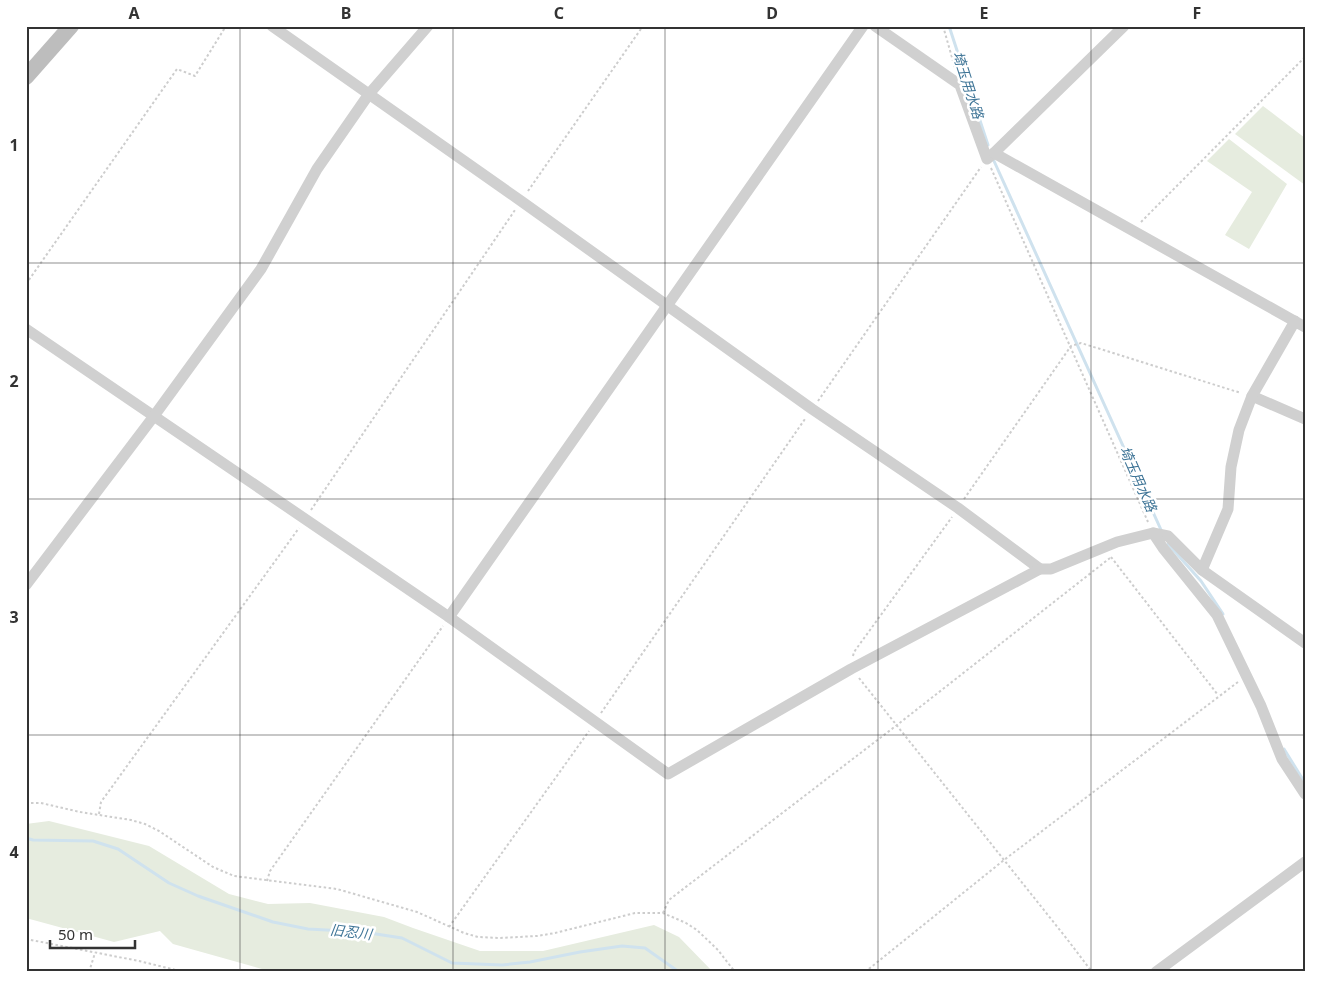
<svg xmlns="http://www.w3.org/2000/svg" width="1331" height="998" font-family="'Noto Sans','Noto Sans JP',sans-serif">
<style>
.green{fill:#e6ecdf}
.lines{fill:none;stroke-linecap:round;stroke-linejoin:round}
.stream{stroke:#cfe2ee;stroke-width:3}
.path{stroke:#cdcdcd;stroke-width:2;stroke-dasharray:2.5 2.5;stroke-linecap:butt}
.street{stroke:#d0d0d0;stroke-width:11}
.secondary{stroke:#bdbdbd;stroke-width:16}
.grid{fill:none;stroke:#333;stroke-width:1;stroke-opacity:0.55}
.labels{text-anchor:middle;stroke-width:5;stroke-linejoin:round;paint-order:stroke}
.water-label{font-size:14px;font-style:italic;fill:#3f7597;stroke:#fff}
.neatline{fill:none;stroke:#333;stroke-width:2}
.grid-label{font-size:16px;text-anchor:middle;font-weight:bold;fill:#333}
</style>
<rect width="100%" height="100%" fill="#fff"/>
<g class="green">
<polygon points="1263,106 1305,138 1305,185 1235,134"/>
<polygon points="1229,139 1287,184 1249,249 1225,235 1252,192 1207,161"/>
<polygon points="49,821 149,846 229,894 268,904 310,903 384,917 413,928 480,951 543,951 654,925 679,937 713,972 286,972 269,971 173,944 160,931 114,942 26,918 26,824"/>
</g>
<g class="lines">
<g class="stream">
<polyline points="949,26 988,145"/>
<polyline points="994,161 1162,532"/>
<polyline points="1168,544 1201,581 1223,614"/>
<polyline points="1284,749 1305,783"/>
<polyline points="26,838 33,840 93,841 118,849 169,883 198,896 273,922 308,929 363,932 402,938 452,963 502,965 530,962 580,952 622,946 645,948 679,972"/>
</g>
<g class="path">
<polyline points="943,26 955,68"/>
<polyline points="991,168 1148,522"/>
<polyline points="528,191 643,26"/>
<polyline points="1141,222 1305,57"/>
<polyline points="26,284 177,69 195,76 226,26"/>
<polyline points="818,401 981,167"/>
<polyline points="964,499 1071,346 1081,343 1241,393"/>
<polyline points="311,510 515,210"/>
<polyline points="1111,557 1218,695"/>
<polyline points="853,656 854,652 952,517"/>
<polyline points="859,678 1067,939 1092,972"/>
<polyline points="601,713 805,419"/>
<polyline points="26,803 41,803 80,812 131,820 145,824 159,831 213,867 234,876 337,889 417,912 464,933 478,937 499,938 537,936 555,933 635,913 663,913 686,923 697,930 718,950 735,972"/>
<polyline points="99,814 101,802 299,528"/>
<polyline points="267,881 270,871 443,626"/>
<polyline points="663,913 669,900 678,893 897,725 1110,558"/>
<polyline points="449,927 589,731"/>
<polyline points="26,939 139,961 184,972"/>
<polyline points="89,972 95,953"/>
<polyline points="865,972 1004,860 1238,682"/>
</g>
<g class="street">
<polyline points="272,26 521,201 812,409 958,508 1040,569"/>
<polyline points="875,26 960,85 987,159 994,153"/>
<polyline points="1124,26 994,153 1305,327"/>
<polyline points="26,329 449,617 863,26"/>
<polyline points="1252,396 1305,419"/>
<polyline points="1153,533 1168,536 1202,570 1305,643"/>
<polyline points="1202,570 1228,509 1231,467 1239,430 1252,396 1295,321"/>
<polyline points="26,585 154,416 261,269 317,169 369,94 428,26"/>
<polyline points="449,617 668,774 851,669 1040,569 1051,569 1117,542 1153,533 1163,548 1217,615 1261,706 1282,759 1305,794"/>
<polyline points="1156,972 1305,862"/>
</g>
<polyline class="secondary" points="26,77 71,26"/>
</g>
<path class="grid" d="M240,26V972M453,26V972M665,26V972M878,26V972M1091,26V972M26,263H1305M26,499H1305M26,735H1305"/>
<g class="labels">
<g class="water-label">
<text transform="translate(968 85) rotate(72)" y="5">埼玉用水路</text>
<text transform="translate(1138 479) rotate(66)" y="5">埼玉用水路</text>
<text transform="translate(351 932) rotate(7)" y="5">旧忍川</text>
</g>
</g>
<rect width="1331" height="998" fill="none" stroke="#ffffff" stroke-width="55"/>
<path d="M50 940v8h85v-8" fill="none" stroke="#333333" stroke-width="2.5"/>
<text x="58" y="940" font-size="15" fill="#333333" stroke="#ffffff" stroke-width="4" paint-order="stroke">50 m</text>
<rect x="28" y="28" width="1276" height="942" class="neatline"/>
<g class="grid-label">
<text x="134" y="19">A</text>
<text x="346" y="19">B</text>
<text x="559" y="19">C</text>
<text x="772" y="19">D</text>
<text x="984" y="19">E</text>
<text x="1197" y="19">F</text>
<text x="14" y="151">1</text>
<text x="14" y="387">2</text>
<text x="14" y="623">3</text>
<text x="14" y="858">4</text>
</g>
</svg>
